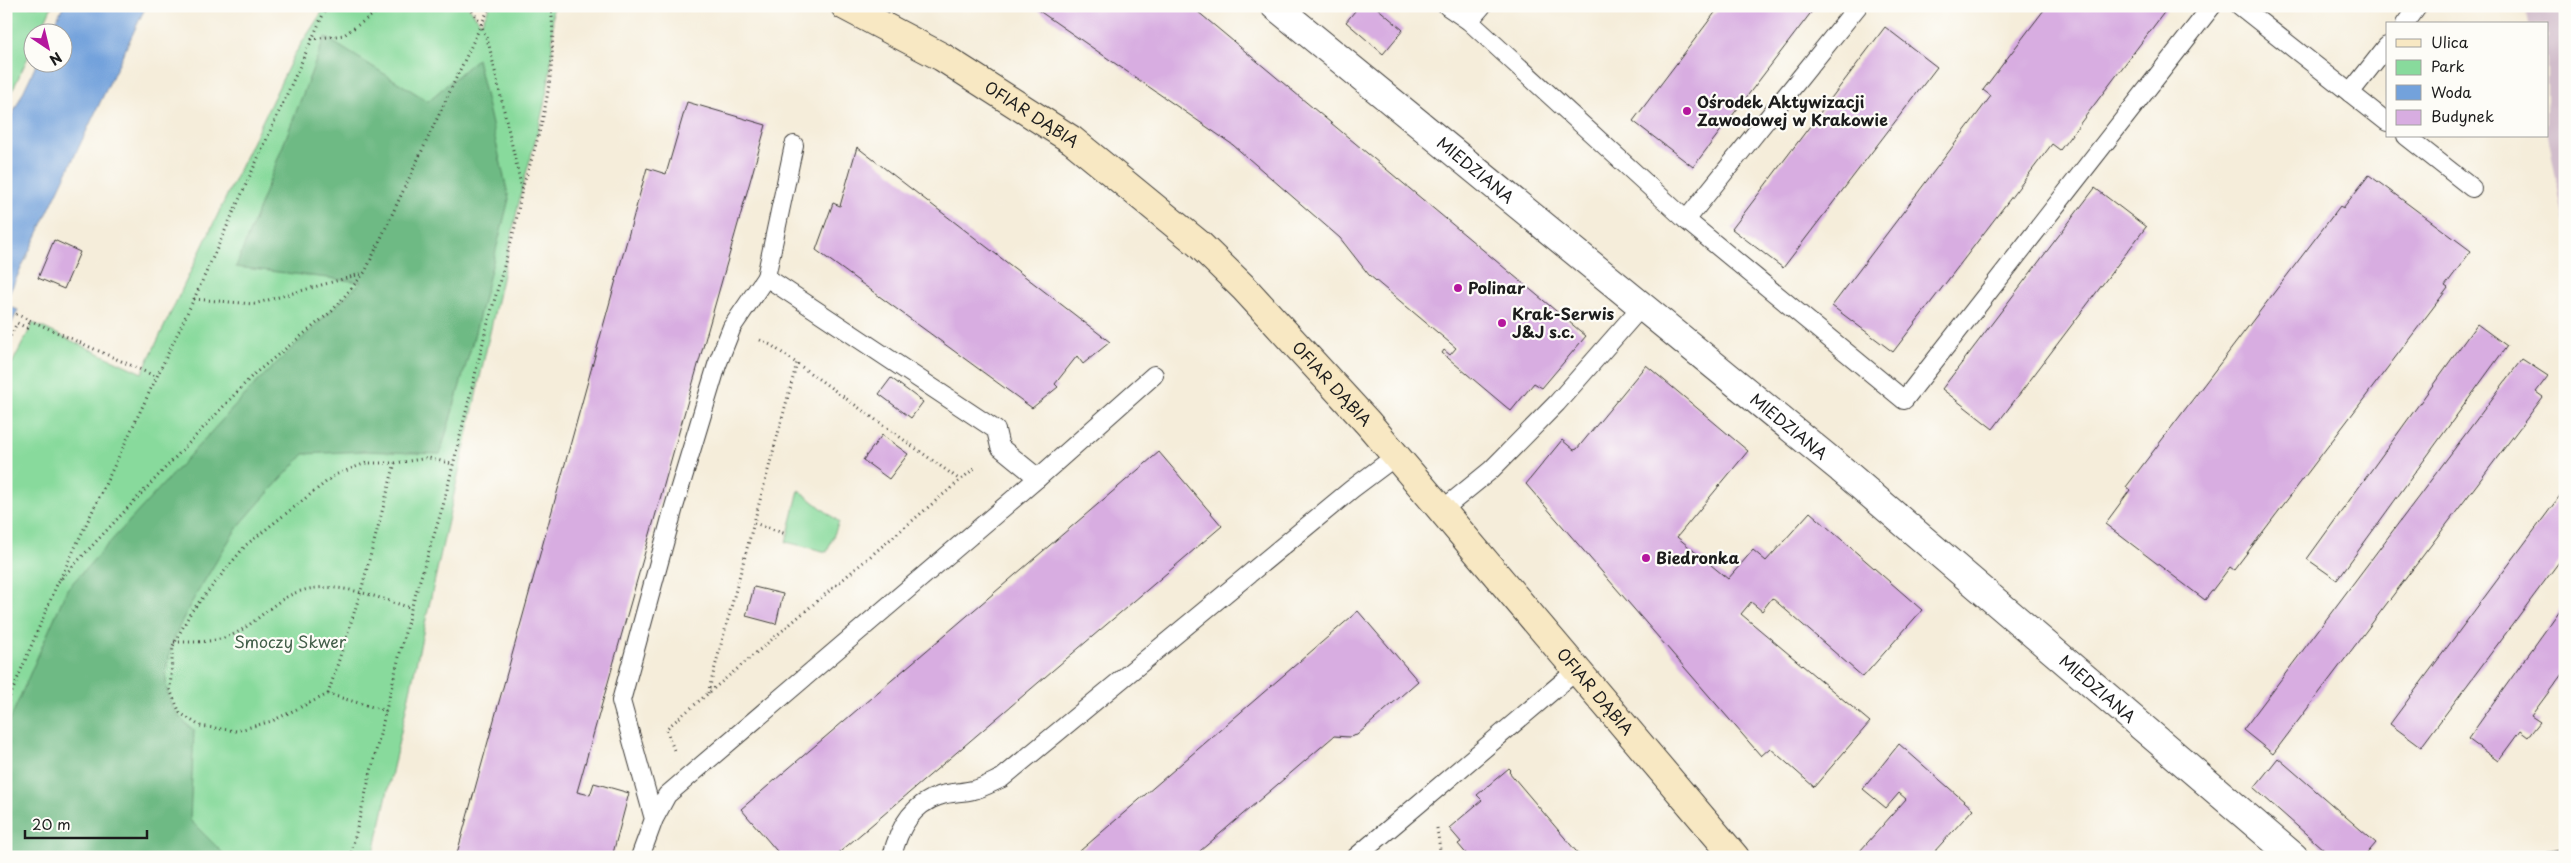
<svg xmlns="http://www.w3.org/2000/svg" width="2571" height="863" font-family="'Playpen Sans',sans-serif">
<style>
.industrial{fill:#d1bdcb}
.green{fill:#88da9c;stroke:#527b5c}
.forest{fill:#6eba84;stroke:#456b50}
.water{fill:#73a2dc;stroke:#485f7c}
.building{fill:#d8ade1}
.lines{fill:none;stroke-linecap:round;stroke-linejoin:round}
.lane-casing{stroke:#3d3b38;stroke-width:20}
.street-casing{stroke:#3d3b38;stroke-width:30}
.secondary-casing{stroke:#3d3b38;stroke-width:30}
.path{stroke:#3d3b38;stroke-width:3;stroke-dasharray:1 4;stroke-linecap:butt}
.lane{stroke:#fff;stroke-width:18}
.street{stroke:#fff;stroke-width:28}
.secondary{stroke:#f8e8c3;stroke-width:28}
.poi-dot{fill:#b5179e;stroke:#fdfcf7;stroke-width:2}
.labels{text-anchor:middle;stroke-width:4.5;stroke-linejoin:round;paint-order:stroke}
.poi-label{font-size:16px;font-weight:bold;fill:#1c1c1c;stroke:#fdfcf7;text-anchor:start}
.street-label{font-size:16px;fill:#1c1c1c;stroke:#fdfcf7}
.park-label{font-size:16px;fill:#425e49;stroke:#fdfcf7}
</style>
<rect width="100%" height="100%" fill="#fdfcf7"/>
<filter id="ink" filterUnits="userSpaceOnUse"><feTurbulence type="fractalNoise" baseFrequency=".02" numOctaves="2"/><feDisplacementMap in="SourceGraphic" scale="10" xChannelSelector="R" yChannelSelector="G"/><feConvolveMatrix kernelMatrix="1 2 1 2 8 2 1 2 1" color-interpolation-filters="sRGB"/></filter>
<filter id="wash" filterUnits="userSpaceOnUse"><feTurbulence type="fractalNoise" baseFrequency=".0096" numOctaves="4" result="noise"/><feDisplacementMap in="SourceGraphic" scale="20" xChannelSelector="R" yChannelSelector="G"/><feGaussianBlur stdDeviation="1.12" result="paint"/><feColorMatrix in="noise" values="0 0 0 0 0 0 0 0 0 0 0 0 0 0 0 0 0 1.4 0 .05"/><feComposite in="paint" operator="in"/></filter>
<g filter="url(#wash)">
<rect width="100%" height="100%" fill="#f5edda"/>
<polygon class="industrial" points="2525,6 2565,6 2565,227 2547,130 2547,24 2528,24"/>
<g class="green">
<polygon points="6,6 52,6 40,32 32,32 32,49 6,104"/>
<path d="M326,6H468L481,23L490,6H552C557,74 539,125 522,189L373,857H6V375L33,323L142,373L294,55Z"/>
<polygon points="799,490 839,522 827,552 786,542"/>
</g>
<path class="forest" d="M325,37L428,101L477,59L509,199L472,344L440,454L365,451L304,454C282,478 259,502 238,527C228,541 219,557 210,572C182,617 136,690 194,730L190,820L227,857H6V729L67,589L257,382L361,282L236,267Z"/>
<g class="water">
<polygon points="63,6 146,6 6,300 6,128 37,63 62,62 62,32 51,32"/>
<polygon points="6,305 18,310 6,335"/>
</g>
<g id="blocks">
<g class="building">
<polygon points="1032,6 1191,6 1586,336 1542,388 1534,383 1511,411 1442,353 1444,350 1450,355 1456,348 1369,275 1340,238 1233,145"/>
<polygon points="1359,6 1375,6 1403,30 1383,54 1346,22"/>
<polygon points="1720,6 1816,6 1693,167 1633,121"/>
<polygon points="2047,6 2169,6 2060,150 2052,144 1893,352 1832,306 1991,96 1983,90"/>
<polygon points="1885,27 1937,67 1783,268 1732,229"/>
<polygon points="687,102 766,125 577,792 590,795 594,783 629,793 612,857 456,857 647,168 666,174"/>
<polygon points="857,147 1110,342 1083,364 1077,356 1055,384 1058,387 1032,408 816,250 833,203 840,206"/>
<polygon points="2369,175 2471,251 2445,286 2448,288 2234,570 2230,567 2205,600 2105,524 2130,490 2126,487 2340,206 2343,208"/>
<polygon points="2095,188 2146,227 1993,429 1942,389"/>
<polygon points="54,240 80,252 64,289 38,278"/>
<polygon points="2477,324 2507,346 2337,580 2307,559"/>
<polygon points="2522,359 2548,376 2536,392 2543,397 2273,754 2243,730"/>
<polygon points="1646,365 1748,451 1677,537 1728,579 1753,550 1766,561 1810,512 1922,610 1863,677 1772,598 1762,611 1751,602 1741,614 1870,722 1814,787 1770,748 1761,756 1526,484 1562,440 1574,450 1577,449"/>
<polygon points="891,378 923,402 911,418 879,394"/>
<polygon points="882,435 908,454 889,479 863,460"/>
<polygon points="1159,452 1222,526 834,857 782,857 741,809"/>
<polygon points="2565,489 2565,554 2421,747 2390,724"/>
<polygon points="754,587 783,594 776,624 746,616"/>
<polygon points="2565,603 2565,670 2531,716 2540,722 2528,737 2520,731 2498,761 2468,739"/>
<polygon points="1358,611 1418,681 1357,735 1349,737 1334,736 1193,857 1073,857"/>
<polygon points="1899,744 1973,809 1933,853 1937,857 1866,857 1860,851 1906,799 1899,793 1886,808 1863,789"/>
<polygon points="2278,758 2376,843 2364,857 2332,857 2254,788"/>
<polygon points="1509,768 1511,770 1509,772 1581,857 1469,857 1458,844 1461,842 1449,828 1482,800 1477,795"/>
<polygon points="2565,849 2565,857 2528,857 2528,856"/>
</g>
</g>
</g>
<g filter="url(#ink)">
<use href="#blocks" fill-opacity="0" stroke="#3d3b38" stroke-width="1"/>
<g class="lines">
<defs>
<g id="lane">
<polyline points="1447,6 1469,21 1686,220"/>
<polyline points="1858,6 1686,220 1904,400 2212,6"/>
<polyline points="2240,6 2387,122"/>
<polyline points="1469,21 1482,6"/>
<polyline points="2405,24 2418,6"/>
<polyline points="2350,93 2387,46"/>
<polyline points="2406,136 2472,188"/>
<polyline points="766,277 794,145"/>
<polyline points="1038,478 1154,375"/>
<polyline points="1442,510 1491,470 1557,403 1642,306"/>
<polyline points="640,857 654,819 667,795 1038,478 1000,447 996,430 766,277 732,327 717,365 674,507 621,701 654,819"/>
<path d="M892,857C898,830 911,805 939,796C950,792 962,793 973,790C983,788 993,782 1002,778L1352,489L1396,456"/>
<polyline points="1356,857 1577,670"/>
</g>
<g id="street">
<path id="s1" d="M1275,6L1841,469L2294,857"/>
</g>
<g id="secondary">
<path id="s2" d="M845,6L942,57L1072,140L1199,244L1245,289L1368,423L1735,857"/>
</g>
</defs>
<use href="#lane" class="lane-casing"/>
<use href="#street" class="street-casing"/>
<use href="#secondary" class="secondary-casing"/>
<g class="path">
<polyline points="311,39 344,35 385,6"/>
<path d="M522,189C542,130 558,69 551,6"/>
<polyline points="194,299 254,304 364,273"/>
<polyline points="16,314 157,377"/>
<polyline points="760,340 771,345 960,480"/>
<polyline points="6,345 17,323 27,328 30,321"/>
<polyline points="754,523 786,534"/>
<polyline points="60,579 194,299 327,6"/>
<path d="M174,642C196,642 219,643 238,632C258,621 273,602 295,593C333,578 375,597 411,608"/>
<polyline points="708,693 797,363"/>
<polyline points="328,694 361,591 395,463"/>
<polyline points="6,706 58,582 253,375 332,311 365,272 490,6"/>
<polyline points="386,711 328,694 272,721 236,731 200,726 180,713 170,690 173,646 191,612 246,545 335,475 366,463 395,463 429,458 453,464"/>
<polyline points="674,750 666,729 977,466"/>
<polyline points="1437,828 1441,857"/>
<polyline points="350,857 410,612 443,506 486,330 515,227 522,189 489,45 481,24 469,6"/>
</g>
<use href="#lane" class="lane"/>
<use href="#street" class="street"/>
<use href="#secondary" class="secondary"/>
</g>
</g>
<g class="poi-dot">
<circle cx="1687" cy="111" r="5"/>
<circle cx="1458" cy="288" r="5"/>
<circle cx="1502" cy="323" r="5"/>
<circle cx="1646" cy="558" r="5"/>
</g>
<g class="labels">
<g class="poi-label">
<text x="1697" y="108">Ośrodek Aktywizacji<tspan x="1697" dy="18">Zawodowej w Krakowie</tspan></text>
<text x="1468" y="294">Polinar</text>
<text x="1512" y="320">Krak-Serwis<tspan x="1512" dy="18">J&amp;J s.c.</tspan></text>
<text x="1656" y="564">Biedronka</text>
</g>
<g class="street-label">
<text dy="6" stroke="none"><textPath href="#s2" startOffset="216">OFIAR DĄBIA</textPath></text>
<text dy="6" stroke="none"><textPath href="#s1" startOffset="259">MIEDZIANA</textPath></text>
<text dy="6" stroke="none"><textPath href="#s2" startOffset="621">OFIAR DĄBIA</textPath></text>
<text dy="6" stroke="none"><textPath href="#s1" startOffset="664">MIEDZIANA</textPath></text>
<text dy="6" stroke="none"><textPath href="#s1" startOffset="1069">MIEDZIANA</textPath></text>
<text dy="6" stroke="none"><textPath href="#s2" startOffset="1026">OFIAR DĄBIA</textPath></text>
</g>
<g class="park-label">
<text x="290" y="648">Smoczy Skwer</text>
</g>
</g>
<rect width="2571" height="863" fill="none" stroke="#fdfcf7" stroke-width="25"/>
<rect x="2386" y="22" width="162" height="115" fill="#fdfcf7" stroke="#a3a29f"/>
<rect x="2396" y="39" width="25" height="8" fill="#f8e8c3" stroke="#a3a29f"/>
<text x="2431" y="48" font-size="15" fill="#1c1c1c">Ulica</text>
<rect x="2396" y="60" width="25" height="15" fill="#88da9c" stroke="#a3a29f"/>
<text x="2431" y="72" font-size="15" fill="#1c1c1c">Park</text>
<rect x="2396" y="85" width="25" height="15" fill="#73a2dc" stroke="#a3a29f"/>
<text x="2431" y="98" font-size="15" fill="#1c1c1c">Woda</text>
<rect x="2396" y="110" width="25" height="15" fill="#d8ade1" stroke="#a3a29f"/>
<text x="2431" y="122" font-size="15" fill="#1c1c1c">Budynek</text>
<g transform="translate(48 48) rotate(145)"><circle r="24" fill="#fdfcf7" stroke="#a3a29f"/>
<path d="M0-4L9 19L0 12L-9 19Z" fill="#b5179e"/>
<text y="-8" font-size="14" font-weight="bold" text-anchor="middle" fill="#1c1c1c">N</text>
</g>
<path d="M25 830v8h122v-8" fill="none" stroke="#1c1c1c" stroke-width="2.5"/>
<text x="32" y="830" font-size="15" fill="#1c1c1c" stroke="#fdfcf7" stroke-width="4" paint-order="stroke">20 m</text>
</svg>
